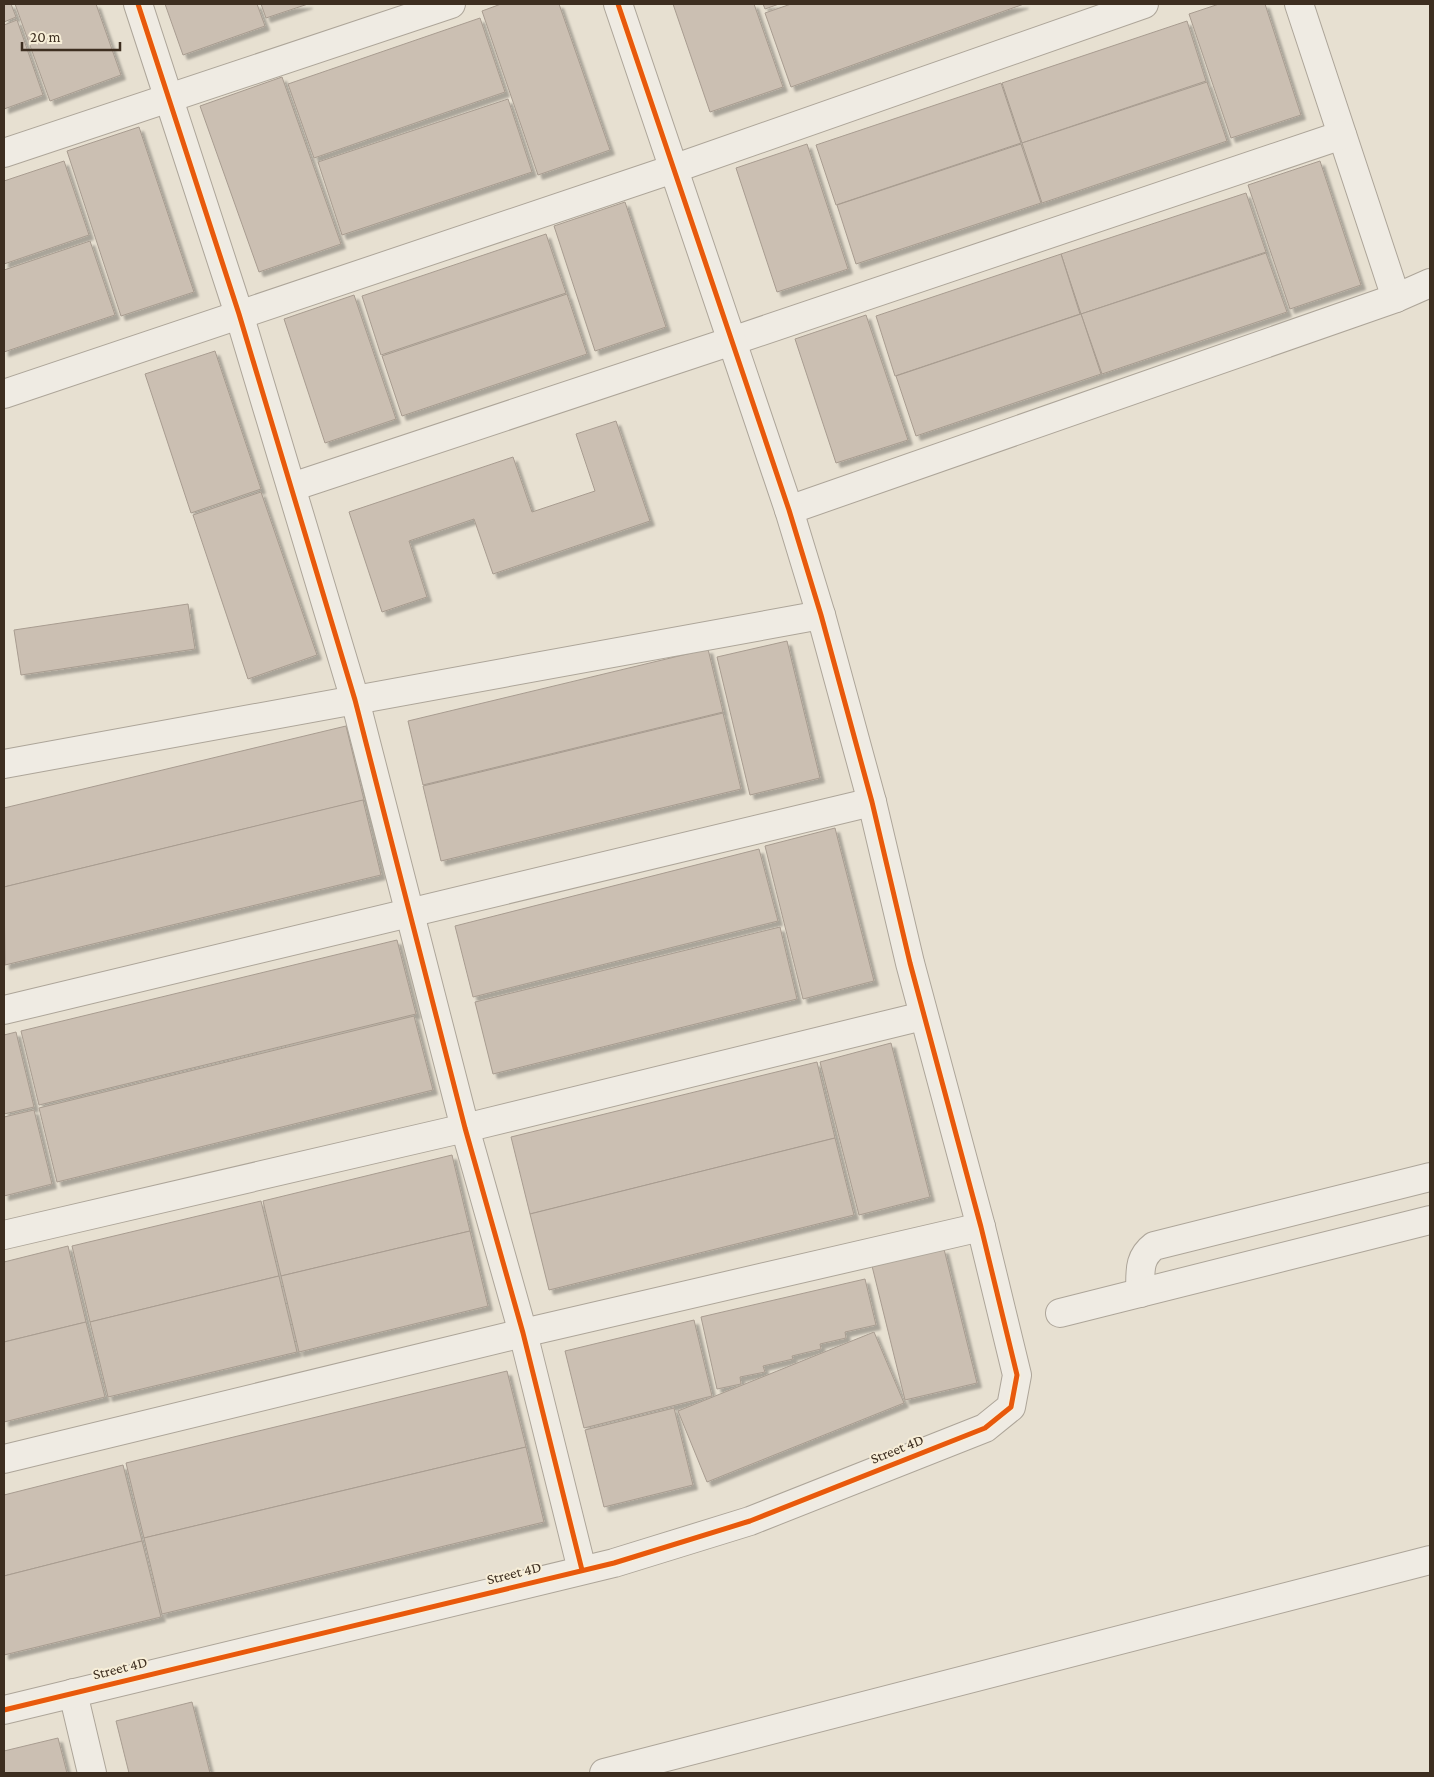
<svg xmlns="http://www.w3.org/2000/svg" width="1434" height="1777" font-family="'Crimson Pro',serif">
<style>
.building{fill:#cbbfb2;stroke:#a89c90;filter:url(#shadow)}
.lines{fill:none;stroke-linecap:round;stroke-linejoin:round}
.minor-casing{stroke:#ada599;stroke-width:30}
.minor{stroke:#efebe3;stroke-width:28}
.cycleway-casing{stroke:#f7eed8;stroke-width:8}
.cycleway{stroke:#e8590c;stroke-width:5}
.labels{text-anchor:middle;stroke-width:4;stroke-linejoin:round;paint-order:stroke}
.street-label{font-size:15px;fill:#3d2e20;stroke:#f7eed8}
</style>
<defs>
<filter id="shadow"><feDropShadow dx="4.5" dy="4.5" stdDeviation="1" flood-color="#0004"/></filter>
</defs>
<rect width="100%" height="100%" fill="#e7e0d1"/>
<g class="building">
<polygon points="4,4 11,4 16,17 4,22"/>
<polygon points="15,4 96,4 121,75 50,101"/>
<polygon points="165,4 257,4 265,26 183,55"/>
<polygon points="261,4 308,4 266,18"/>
<polygon points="501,4 559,4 610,150 538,175 482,11"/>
<polygon points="673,4 754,4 783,87 710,112"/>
<polygon points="763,4 779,4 765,9"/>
<polygon points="791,4 1024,4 791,87 765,13"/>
<polygon points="1219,4 1265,4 1301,115 1231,138 1189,14"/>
<polygon points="480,18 505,92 314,158 288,84"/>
<polygon points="17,20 43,95 4,109 4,25"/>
<polygon points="1187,21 1206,81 1022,143 1002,83"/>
<polygon points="282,77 341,244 259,272 200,106"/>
<polygon points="1207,82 1227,141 1042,203 1022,143"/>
<polygon points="1001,83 1021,143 836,205 816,145"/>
<polygon points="508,99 532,172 342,235 318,162"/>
<polygon points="139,127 194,292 121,316 67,151"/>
<polygon points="807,144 848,269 777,292 736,168"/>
<polygon points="1021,144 1041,203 856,264 837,205"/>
<polygon points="64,161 89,235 4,264 4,181"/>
<polygon points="1320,161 1361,285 1290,309 1248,185"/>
<polygon points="1246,193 1266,252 1081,314 1061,254"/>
<polygon points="625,202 666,327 595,351 554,226"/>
<polygon points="546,234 566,293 381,355 362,296"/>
<polygon points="90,241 115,315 4,352 4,270"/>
<polygon points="1266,253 1287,312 1102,374 1081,314"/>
<polygon points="1061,254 1080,314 895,376 876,316"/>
<polygon points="567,294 587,354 402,416 382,356"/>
<polygon points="354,295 396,419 325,443 284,319"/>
<polygon points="1081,314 1101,374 916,436 896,376"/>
<polygon points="866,315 908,440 836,463 795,339"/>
<polygon points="215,351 261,489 191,513 145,374"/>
<polygon points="616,421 650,521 493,574 474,519 409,541 427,597 382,612 349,512 513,457 532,512 595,491 576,434"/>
<polygon points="261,492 317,655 248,679 193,515"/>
<polygon points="188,604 195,649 21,675 14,630"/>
<polygon points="787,641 820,778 750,795 717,657"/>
<polygon points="708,649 723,712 423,785 408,721"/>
<polygon points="723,713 741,789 441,861 423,786"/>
<polygon points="346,726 364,800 4,887 4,808"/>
<polygon points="363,800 381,875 5,965 4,887"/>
<polygon points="835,828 874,981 803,999 765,846"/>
<polygon points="759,849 778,921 473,997 455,926"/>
<polygon points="780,927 797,999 493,1074 475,1002"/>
<polygon points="397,940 416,1014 39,1105 21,1031"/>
<polygon points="414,1016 433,1090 57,1182 39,1108"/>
<polygon points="16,1032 34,1107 4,1114 4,1035"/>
<polygon points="891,1043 930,1197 859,1215 820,1062"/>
<polygon points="817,1062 835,1138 530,1214 511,1137"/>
<polygon points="34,1110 52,1184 4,1196 4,1117"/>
<polygon points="835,1138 854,1215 549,1290 530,1214"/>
<polygon points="452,1155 470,1231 281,1276 263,1201"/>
<polygon points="261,1201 279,1276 90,1322 72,1246"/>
<polygon points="470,1231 488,1306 299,1352 281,1276"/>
<polygon points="68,1246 86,1322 4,1342 4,1262"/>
<polygon points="944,1249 977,1383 905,1400 872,1266"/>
<polygon points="279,1276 297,1352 108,1397 90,1322"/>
<polygon points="865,1279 876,1325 845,1332 846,1338 820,1344 821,1349 792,1356 793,1359 763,1366 765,1372 740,1377 741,1384 717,1389 701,1317"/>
<polygon points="694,1320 712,1396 584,1428 565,1351"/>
<polygon points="86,1322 105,1397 4,1422 4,1342"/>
<polygon points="874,1332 904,1403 707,1482 678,1411"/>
<polygon points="507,1371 526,1447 144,1538 126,1463"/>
<polygon points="674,1408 693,1485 604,1507 585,1430"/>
<polygon points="526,1447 544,1522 162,1614 144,1538"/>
<polygon points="123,1465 142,1541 4,1576 4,1495"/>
<polygon points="142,1541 161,1617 4,1655 4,1576"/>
<polygon points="192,1702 210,1773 129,1773 116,1721"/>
<polygon points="58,1738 67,1773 4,1773 4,1751"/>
</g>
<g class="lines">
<defs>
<g id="minor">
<polyline points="138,4 239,314 355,700 465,1128 523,1333 582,1570"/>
<polyline points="1299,4 1396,298"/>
<polyline points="4,153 451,4"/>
<polyline points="4,394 673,169 1144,4"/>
<polyline points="292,487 732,341 1342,135"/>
<polyline points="789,510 1396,298 1430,283"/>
<polyline points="4,764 821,615"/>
<polyline points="4,1010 872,802"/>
<polyline points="4,1235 465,1128 923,1016"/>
<path d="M1140,1293C1141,1274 1137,1259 1154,1246L1430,1177"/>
<polyline points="1060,1313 1430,1220"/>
<polyline points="4,1459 523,1333 981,1227"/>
<polyline points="73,1693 92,1773"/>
<polyline points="4,1710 614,1563 750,1521 985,1428 1011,1407 1017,1375 981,1227 910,963 872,802 821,615 789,510 618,4"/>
<polyline points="604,1773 1430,1560"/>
</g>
</defs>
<use href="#minor" class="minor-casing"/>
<use href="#minor" class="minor"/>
<defs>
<g id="cycleway">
<polyline points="138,4 239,314 355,700 465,1128 523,1333 582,1570"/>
<polyline points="4,1710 614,1563 750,1521 985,1428 1011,1407 1017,1375 981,1227 910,963 872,802 821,615 789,510 618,4"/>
</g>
</defs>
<use href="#cycleway" class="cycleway-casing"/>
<use href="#cycleway" class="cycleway"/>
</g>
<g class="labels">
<g class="street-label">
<text transform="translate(897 1449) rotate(-22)" y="5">Street 4D</text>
<text transform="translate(514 1573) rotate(-14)" y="5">Street 4D</text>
<text transform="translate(120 1668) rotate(-14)" y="5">Street 4D</text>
</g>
</g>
<rect width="1434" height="1777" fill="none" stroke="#3d2e20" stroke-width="10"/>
<path d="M22 42v8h98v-8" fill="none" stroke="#3d2e20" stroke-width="2.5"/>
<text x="30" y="42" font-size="15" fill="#3d2e20" stroke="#f7eed8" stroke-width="4" paint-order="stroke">20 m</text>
</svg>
